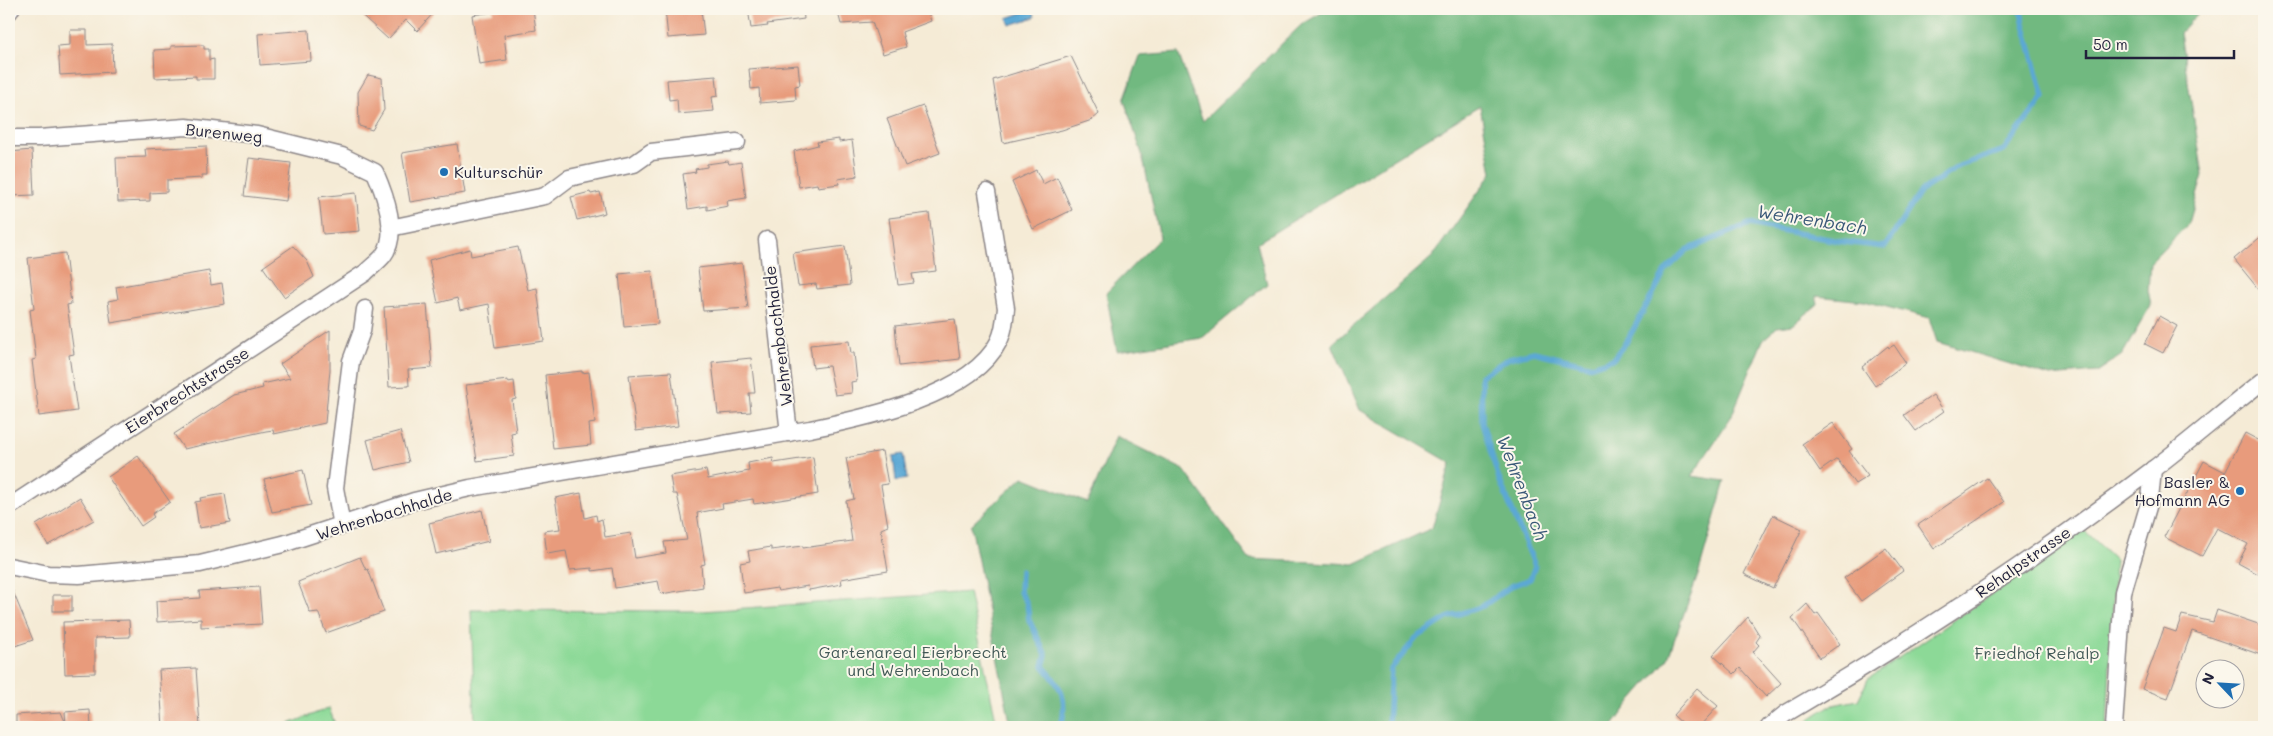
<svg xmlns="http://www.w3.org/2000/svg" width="2273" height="736" font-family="Mali,sans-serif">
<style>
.green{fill:#8cd997;stroke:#577e69}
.forest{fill:#71b980;stroke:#4a6e5e}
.water{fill:#5ba8d4;stroke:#3e6588}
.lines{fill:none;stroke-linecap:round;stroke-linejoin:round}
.stream{stroke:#5ba8d4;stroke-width:5.5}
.building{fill:#e89b7c}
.minor-casing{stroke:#8c8688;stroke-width:19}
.minor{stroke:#fff;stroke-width:16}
.poi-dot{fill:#1f6fb2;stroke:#fbf7ec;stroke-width:2}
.labels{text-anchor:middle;stroke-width:4;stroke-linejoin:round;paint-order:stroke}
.street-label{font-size:16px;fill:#22223b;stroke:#fbf7ec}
.poi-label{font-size:16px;fill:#22223b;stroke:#fbf7ec;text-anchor:start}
.park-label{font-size:16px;fill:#425957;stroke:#fbf7ec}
.water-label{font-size:18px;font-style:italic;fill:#395878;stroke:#fbf7ec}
</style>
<rect width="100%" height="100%" fill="#fbf7ec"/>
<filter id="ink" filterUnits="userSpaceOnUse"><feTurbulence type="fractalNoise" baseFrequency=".02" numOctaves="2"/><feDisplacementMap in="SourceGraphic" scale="10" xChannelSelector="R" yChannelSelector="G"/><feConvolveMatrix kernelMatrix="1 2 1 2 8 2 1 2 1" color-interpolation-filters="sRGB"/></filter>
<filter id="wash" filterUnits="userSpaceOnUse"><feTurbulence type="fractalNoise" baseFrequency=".0096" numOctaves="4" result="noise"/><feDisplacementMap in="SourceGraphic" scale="20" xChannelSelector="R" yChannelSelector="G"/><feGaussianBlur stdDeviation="1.12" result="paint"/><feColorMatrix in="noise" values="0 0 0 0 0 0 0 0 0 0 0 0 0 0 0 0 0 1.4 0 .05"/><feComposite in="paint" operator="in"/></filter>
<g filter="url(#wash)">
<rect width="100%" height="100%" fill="#f5ebd6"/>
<g class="green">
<polygon points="2084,530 2115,559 2107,727 1798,727 1829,706 1858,700 1868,679"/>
<polygon points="969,592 997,725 995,727 475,727 471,610 703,611"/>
<polygon points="329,708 336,727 281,727"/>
</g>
<polygon class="forest" points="1328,9 2202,9 2180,33 2203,175 2189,223 2150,263 2148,290 2151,305 2122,355 2097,372 2050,376 1937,342 1929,318 1864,301 1816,296 1818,304 1793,325 1777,327 1763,340 1731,417 1692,476 1725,481 1698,575 1667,660 1632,700 1612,727 1011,727 971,525 1023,477 1088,503 1116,436 1184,470 1249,559 1354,564 1432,528 1451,463 1360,410 1332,344 1432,257 1492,173 1480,106 1257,243 1267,284 1202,338 1117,351 1106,293 1160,238 1142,154 1124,100 1140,56 1178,53 1203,121 1301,25"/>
<g class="water">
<polygon points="1033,9 1035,17 1010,25 1007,18"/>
<polygon points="903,454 907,479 896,481 893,456"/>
</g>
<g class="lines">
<g class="stream">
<path d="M1021,571L1020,592L1027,603L1029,620L1046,655L1043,666C1062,687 1068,698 1061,727"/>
<polyline points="1388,727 1391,669 1416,638 1447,618 1483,606 1511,586 1530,579 1535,566 1499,479 1482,423 1481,376 1509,358 1534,352 1592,366 1613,359 1628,339 1666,270 1687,250 1749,224 1844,242 1885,247 1921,191 1959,166 2004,150 2044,97 2020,9"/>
</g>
</g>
<g id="blocks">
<g class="building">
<polygon points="355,9 437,9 417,31 406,20 388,39"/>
<polygon points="492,9 533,9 536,30 504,35 507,60 479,64 472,15 493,12"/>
<polygon points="665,9 701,9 704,35 668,38"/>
<polygon points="748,9 803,9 804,19 767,24 768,26 751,28"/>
<polygon points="837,9 927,9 931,21 902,32 906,47 883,54 872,22 841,24"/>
<polygon points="70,30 87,30 87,45 112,44 113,72 60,75 58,46 70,45"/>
<polygon points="309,30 311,61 260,65 258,34"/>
<polygon points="204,45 204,49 209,49 209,60 214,59 214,79 196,79 196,76 155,78 154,50 171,49 171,46"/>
<polygon points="1071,56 1099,114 1092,120 1062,130 1003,143 993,80"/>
<polygon points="798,65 800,85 795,86 796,100 760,103 759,88 751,89 749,69"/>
<polygon points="368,75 382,78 384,110 372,130 359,126 358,92"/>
<polygon points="716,76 718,96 712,97 714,111 678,114 677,99 669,100 667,80"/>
<polygon points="923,106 940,153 905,166 887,119"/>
<polygon points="839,139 839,142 852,140 857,176 838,179 839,184 818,187 817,184 799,187 794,151 818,145 817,142"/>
<polygon points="457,144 465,193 410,202 402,153"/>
<polygon points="206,146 207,175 202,175 202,178 167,180 167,192 150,193 150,201 118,202 116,158 146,157 145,149"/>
<polygon points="32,150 34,195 9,196 9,152"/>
<polygon points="249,158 291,163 286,201 244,196"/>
<polygon points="728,161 729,164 741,162 746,198 727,201 728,206 707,210 707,206 688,209 683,174 696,172 695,169 707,167 707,164"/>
<polygon points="1036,170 1043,184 1057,177 1072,210 1033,229 1012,182"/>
<polygon points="590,192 591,194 600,192 605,213 577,220 571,197"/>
<polygon points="356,193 360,231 323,234 319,197"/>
<polygon points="929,213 936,271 912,274 914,283 898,285 889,218"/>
<polygon points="2264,234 2264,296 2234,259"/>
<polygon points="293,246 307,261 314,277 284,297 263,267"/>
<polygon points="845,246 850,285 817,289 816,284 798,286 793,253"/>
<polygon points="518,247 528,290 537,288 544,341 495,348 489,304 460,310 457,298 438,303 429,260 470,249 471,256"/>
<polygon points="65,253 71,304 67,305 74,354 69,355 77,411 39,416 32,360 36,359 30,310 34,309 28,258"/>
<polygon points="742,263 748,308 703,311 698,268"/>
<polygon points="209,271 211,285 222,283 225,304 111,323 108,301 118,299 116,287"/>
<polygon points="652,271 658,324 624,327 619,274"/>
<polygon points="427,304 432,368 408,370 409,386 389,387 384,307"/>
<polygon points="2159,316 2177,326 2163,353 2145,344"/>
<polygon points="955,319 960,359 899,366 895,326"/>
<polygon points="330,330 330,370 325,423 274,434 273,430 266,431 184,449 174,434 234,395 263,388 262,384 290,378 280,364"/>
<polygon points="849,341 851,353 854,353 857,381 851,382 852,393 835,395 829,366 813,368 810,345"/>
<polygon points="1894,345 1906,363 1875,386 1862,367 1888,346 1889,348"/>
<polygon points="751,358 755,393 749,393 751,412 718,414 712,362"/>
<polygon points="582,371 582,373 589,372 595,423 589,424 591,445 553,449 545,375"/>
<polygon points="671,372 678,426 636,431 629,375"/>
<polygon points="508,380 508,382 514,381 516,399 512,400 516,432 511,433 514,456 477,461 466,385"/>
<polygon points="1933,395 1944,411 1916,431 1904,415"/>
<polygon points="1833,423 1852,449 1849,451 1868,476 1855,484 1837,459 1820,471 1802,444"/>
<polygon points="400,431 409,462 375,470 367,440"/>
<polygon points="2245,433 2264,443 2264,561 2258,574 2238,563 2248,544 2217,528 2202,556 2164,537 2204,461 2225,472"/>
<polygon points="882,451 888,484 881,485 888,526 881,529 888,571 841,579 842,584 809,590 808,586 778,591 777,588 744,593 740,563 750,561 748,551 771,547 771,550 803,546 803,548 852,541 846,501 854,499 846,458"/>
<polygon points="138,456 170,502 152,514 154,517 141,526 108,477"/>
<polygon points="813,457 818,494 754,504 753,499 722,504 723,508 697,513 705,564 701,565 703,587 661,594 658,581 615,588 612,568 592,571 592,568 570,570 566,551 547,554 544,531 560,529 555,498 581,493 585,518 596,515 597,521 602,519 605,537 631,533 635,558 666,553 664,542 687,540 677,494 673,494 670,476 706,470 708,479 749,471 748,463 773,458 774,463"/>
<polygon points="303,470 311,505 272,512 264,479"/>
<polygon points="1987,478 2004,502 1934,549 1918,525"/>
<polygon points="225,494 230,523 199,528 195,502 201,501 200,498"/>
<polygon points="80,497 94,520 48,545 36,525"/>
<polygon points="482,510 489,541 436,554 429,523"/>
<polygon points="1773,515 1802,529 1773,588 1744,574"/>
<polygon points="1886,548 1903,571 1861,601 1844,578"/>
<polygon points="360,557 366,570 368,569 384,612 326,633 318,612 310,613 298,582"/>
<polygon points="9,582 33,640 9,648"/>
<polygon points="259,587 262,624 201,627 201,619 157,622 156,601 200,598 199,591"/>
<rect x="53" y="595" width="19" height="16"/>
<polygon points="1807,604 1815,615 1818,613 1840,644 1820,658 1792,618"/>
<polygon points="2217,610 2264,626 2264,656 2192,631 2168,698 2142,689 2164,628 2176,632 2182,615 2213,622"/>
<polygon points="1748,617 1760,636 1756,642 1759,645 1753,652 1781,683 1766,697 1740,668 1734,674 1713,655"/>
<polygon points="129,620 130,637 95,638 95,673 65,674 63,622"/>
<polygon points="196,668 200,727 163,727 159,670"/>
<polygon points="1697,688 1718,706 1699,727 1686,727 1673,715"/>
<polygon points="90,710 91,727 16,727 16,715 61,712 66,724 65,712"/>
</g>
</g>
</g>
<g filter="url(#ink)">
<use href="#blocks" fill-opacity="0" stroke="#8c8688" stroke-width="1"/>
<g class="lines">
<defs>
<g id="minor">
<polyline points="9,12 11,9"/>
<path d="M9,138H39L186,127L257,135L342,156L375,172C385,195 400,234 383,256C378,262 371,267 365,273L9,507"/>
<polyline points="390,228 545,196 569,178 634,164 651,152 737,142"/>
<polyline points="767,240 789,433"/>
<polyline points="342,526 335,488 351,361 362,331 365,309"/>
<path d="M9,566L48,574L79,575L200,564L283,544L414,501L470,488L810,429C865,418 972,396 999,341C1004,331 1005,319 1006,308L987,192"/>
<path d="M1769,727L1785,714C1912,640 2035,559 2152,470C2190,441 2227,409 2264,380"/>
<polyline points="2114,727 2123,592 2150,500 2153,469"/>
</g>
</defs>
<use href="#minor" class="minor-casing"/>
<use href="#minor" class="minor"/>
</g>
</g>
<g class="poi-dot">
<circle cx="444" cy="172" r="5"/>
<circle cx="2240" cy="491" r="5"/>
</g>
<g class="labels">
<g class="street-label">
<text transform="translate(224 133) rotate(6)" y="6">Burenweg</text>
<text transform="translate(778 336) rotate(-97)" y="6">Wehrenbachhalde</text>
<text transform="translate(187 390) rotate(-33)" y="6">Eierbrechtstrasse</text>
<text transform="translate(384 514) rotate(-17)" y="6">Wehrenbachhalde</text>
<text transform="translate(2023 562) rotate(-35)" y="6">Rehalpstrasse</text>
</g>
<g class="poi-label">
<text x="454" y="178">Kulturschür</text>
<text x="2230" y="488" text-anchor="end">Basler &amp;<tspan x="2230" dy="18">Hofmann AG</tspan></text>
</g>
<g class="park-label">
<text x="913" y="658">Gartenareal Eierbrecht<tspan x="913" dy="18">und Wehrenbach</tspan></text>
<text x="2037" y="659">Friedhof Rehalp</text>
</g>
<g class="water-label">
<text transform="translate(1812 220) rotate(9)" y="6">Wehrenbach</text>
<text transform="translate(1522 488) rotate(69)" y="6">Wehrenbach</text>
</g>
</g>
<rect width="2273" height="736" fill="none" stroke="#fbf7ec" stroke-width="30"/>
<g transform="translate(2220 684) rotate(295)"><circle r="24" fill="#fbf7ec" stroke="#a4a2a5"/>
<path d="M0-4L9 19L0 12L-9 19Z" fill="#1f6fb2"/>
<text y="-8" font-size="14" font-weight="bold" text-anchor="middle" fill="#22223b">N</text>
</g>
<path d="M2086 50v8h148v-8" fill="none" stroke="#22223b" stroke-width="2.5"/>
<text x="2093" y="50" font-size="15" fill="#22223b" stroke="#fbf7ec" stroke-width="4" paint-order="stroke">50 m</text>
</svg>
